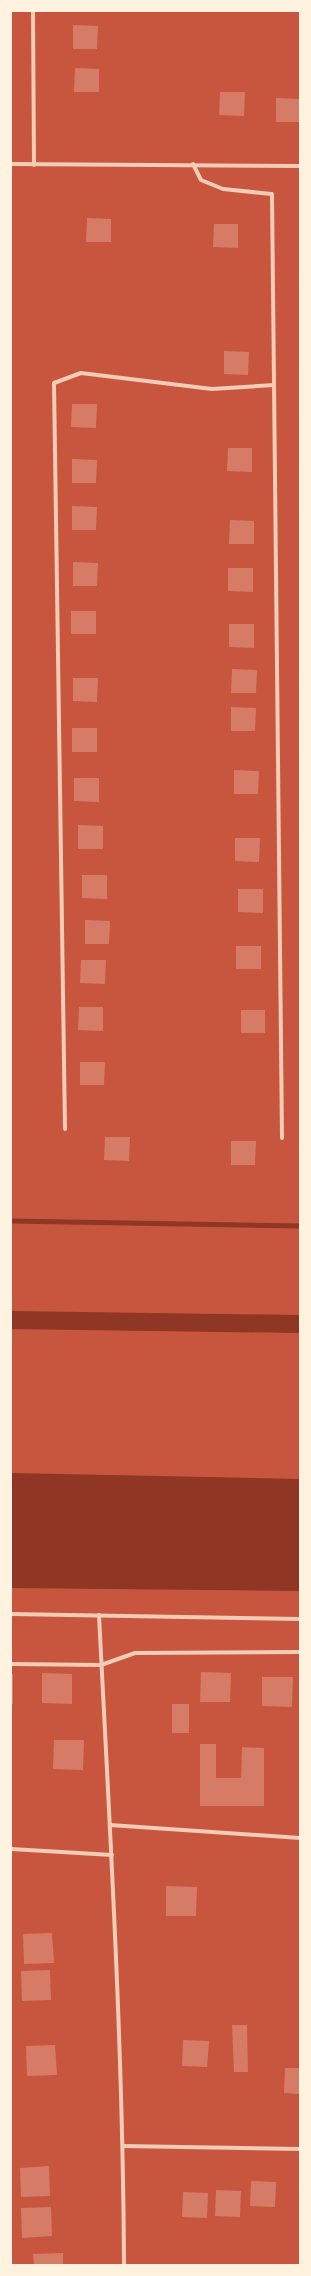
<svg xmlns="http://www.w3.org/2000/svg" width="311" height="2276" font-family="'DejaVu Sans',sans-serif">
<style>
.water{fill:#8f3625}
.lines{fill:none;stroke-linecap:round;stroke-linejoin:round}
.stream{stroke:#8f3625;stroke-width:5}
.canal{stroke:#8f3625;stroke-width:18}
.building{fill:#d67c66}
.minor{stroke:#f1ccb7;stroke-width:4}
</style>
<rect width="100%" height="100%" fill="#c8553d"/>
<polygon class="water" points="11,1473 300,1479 300,1591 11,1588"/>
<g class="lines">
<polyline class="stream" points="11,1221 300,1226"/>
<polyline class="canal" points="11,1320 300,1324"/>
</g>
<g class="building">
<polygon points="73,25 98,26 97,49 73,49"/>
<polygon points="75,68 99,69 99,92 74,92"/>
<polygon points="220,92 245,92 244,116 219,115"/>
<polygon points="276,98 300,99 300,122 276,122"/>
<polygon points="87,218 111,219 111,242 86,242"/>
<polygon points="214,224 238,224 238,248 213,247"/>
<polygon points="224,351 249,352 248,375 224,374"/>
<polygon points="72,404 97,404 96,428 71,427"/>
<polygon points="228,448 252,448 252,472 227,471"/>
<polygon points="72,459 97,460 96,483 72,483"/>
<polygon points="72,506 97,507 96,530 72,530"/>
<polygon points="230,520 254,521 254,544 229,544"/>
<polygon points="73,562 98,563 97,586 73,586"/>
<polygon points="228,568 253,568 253,592 228,591"/>
<rect x="71" y="611" width="25" height="23"/>
<polygon points="229,624 254,624 254,648 229,647"/>
<polygon points="232,669 257,670 256,693 231,693"/>
<polygon points="73,678 98,678 97,702 73,701"/>
<polygon points="231,707 256,708 255,731 231,731"/>
<rect x="72" y="728" width="25" height="24"/>
<polygon points="234,770 259,771 258,794 234,794"/>
<polygon points="74,778 99,778 99,802 74,801"/>
<polygon points="78,825 103,826 103,849 78,849"/>
<polygon points="235,838 260,838 259,862 235,861"/>
<polygon points="82,875 107,875 107,899 82,898"/>
<polygon points="238,889 263,889 263,913 238,912"/>
<polygon points="85,920 110,921 109,944 85,944"/>
<rect x="236" y="946" width="25" height="23"/>
<polygon points="81,960 106,960 105,984 80,983"/>
<polygon points="79,1007 103,1007 103,1031 78,1030"/>
<rect x="241" y="1010" width="24" height="23"/>
<polygon points="80,1062 105,1062 104,1085 80,1085"/>
<polygon points="105,1137 130,1137 129,1161 104,1160"/>
<polygon points="231,1141 256,1141 255,1165 231,1165"/>
<polygon points="201,1672 231,1673 230,1702 200,1702"/>
<polygon points="42,1673 72,1674 72,1704 42,1703"/>
<rect x="11" y="1674" width="2" height="30"/>
<polygon points="262,1677 293,1677 292,1707 262,1706"/>
<rect x="172" y="1704" width="17" height="29"/>
<polygon points="54,1740 84,1740 83,1770 53,1769"/>
<polygon points="200,1744 216,1744 216,1778 241,1778 242,1747 264,1748 264,1806 200,1806"/>
<polygon points="166,1886 197,1887 196,1916 166,1916"/>
<polygon points="52,1933 54,1963 24,1964 23,1934"/>
<polygon points="50,1970 51,2000 22,2001 21,1971"/>
<polygon points="232,2025 247,2025 248,2072 234,2072"/>
<polygon points="183,2040 209,2041 207,2067 182,2066"/>
<polygon points="55,2045 57,2075 27,2076 26,2046"/>
<polygon points="285,2068 300,2068 300,2094 284,2093"/>
<polygon points="49,2166 50,2196 21,2197 20,2168"/>
<polygon points="251,2181 276,2182 275,2207 250,2206"/>
<polygon points="216,2190 241,2191 240,2217 215,2216"/>
<polygon points="183,2192 208,2193 207,2218 182,2217"/>
<polygon points="51,2207 52,2236 22,2238 21,2208"/>
<polygon points="63,2253 63,2265 34,2265 33,2254"/>
</g>
<g class="lines">
<g class="minor">
<polyline points="33,11 34,165"/>
<polyline points="11,164 300,166"/>
<polyline points="193,164 201,180 223,189 272,194 282,1138"/>
<polyline points="65,1129 54,383 81,373 212,389 274,385"/>
<polyline points="11,1614 300,1619"/>
<path d="M99,1615C110,1832 123,2048 124,2265"/>
<polyline points="11,1664 101,1665 135,1653 300,1652"/>
<polyline points="110,1825 300,1838"/>
<polyline points="11,1849 112,1855"/>
<polyline points="123,2146 300,2149"/>
</g>
</g>
<rect width="311" height="2276" fill="none" stroke="#fff3e0" stroke-width="24"/>
</svg>
